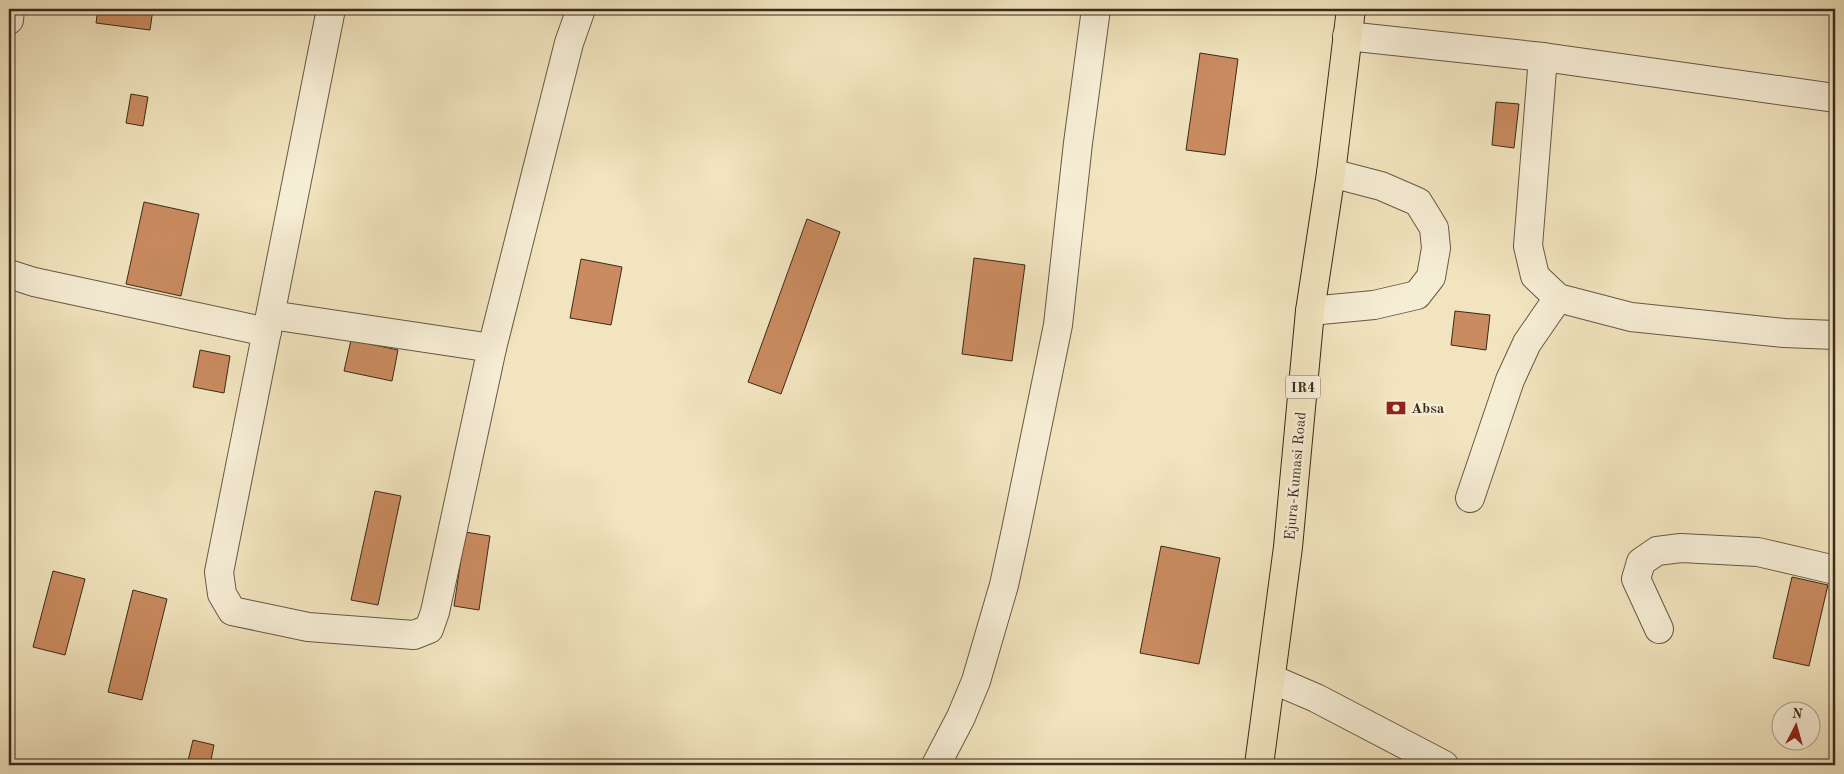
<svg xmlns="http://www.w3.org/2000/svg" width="1844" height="774" font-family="'Old Standard TT',serif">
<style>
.building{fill:#c98b5f;stroke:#3b2a1c}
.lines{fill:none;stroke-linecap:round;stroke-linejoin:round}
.minor-casing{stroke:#685844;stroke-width:30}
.major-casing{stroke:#3b2a1c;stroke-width:30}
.minor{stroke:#f6edd5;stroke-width:28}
.major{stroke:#f1e4be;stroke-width:28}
.labels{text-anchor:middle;stroke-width:5;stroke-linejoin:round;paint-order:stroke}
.shield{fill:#f6edd5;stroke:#736454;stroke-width:1}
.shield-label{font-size:14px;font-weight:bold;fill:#3b2a1c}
.poi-label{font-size:15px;font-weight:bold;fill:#3b2a1c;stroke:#f6edd5;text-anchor:start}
.street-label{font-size:15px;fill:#3b2a1c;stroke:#f6edd5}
</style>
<rect width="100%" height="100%" fill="#f1e4be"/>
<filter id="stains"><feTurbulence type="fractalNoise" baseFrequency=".004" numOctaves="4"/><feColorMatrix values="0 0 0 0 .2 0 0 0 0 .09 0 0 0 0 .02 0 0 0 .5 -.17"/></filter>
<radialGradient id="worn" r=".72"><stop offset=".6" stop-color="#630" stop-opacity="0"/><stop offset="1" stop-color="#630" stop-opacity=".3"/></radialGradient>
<g class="building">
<polygon points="98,9 153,9 150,30 96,23"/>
<polygon points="1200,53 1238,59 1225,155 1186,150"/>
<polygon points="131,94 148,97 143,126 126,123"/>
<polygon points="1496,102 1519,104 1514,148 1492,145"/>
<polygon points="144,202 199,214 181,296 126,284"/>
<polygon points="807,219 840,232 781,394 748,382"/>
<polygon points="974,258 1025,265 1012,361 962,354"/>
<polygon points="581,259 622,267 611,325 570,318"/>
<polygon points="1455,311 1490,315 1486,350 1451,345"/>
<polygon points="351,340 398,350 392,381 344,371"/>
<polygon points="200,350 230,356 224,393 193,387"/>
<polygon points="375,491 401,496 378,605 351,600"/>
<polygon points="465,532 490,536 479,610 454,606"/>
<polygon points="1161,546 1220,558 1199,664 1140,653"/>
<polygon points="53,571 85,579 65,655 33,647"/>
<polygon points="1792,577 1828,585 1809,666 1773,658"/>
<polygon points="133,590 167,599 142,700 108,692"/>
<polygon points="193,740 214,745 210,765 187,765"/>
</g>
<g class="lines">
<defs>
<g id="minor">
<polyline points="331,9 219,572 222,594 232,611 308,627 414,635 429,629 435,612 492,348 569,43 581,9"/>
<polyline points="9,20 10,9"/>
<polyline points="1347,36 1543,57 1835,98"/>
<polyline points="1543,57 1528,246 1535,276 1558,298 1631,317 1784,333 1835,335"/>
<polyline points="9,274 34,282 267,332"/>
<polyline points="1310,311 1374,305 1417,295 1431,277 1436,248 1434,228 1418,202 1381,186 1331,173"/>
<polyline points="271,315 492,348"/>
<polyline points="1470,498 1510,380 1527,343 1558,298"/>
<polyline points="1659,629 1636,579 1641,562 1657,551 1681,548 1758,552 1835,570"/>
<polyline points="1272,679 1316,698 1444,765"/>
<polyline points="936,765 961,717 976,681 1004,585 1016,530 1058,325 1078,143 1096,9"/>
</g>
<polyline id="major" points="1259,765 1288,547 1310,311 1331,173 1351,9"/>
</defs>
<use href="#minor" class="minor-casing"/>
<use href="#major" class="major-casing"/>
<use href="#minor" class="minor"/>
<use href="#major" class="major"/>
</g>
<defs>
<symbol id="bank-bare" viewBox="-9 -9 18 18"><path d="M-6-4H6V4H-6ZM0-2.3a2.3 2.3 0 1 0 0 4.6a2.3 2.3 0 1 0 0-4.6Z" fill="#8f2418" stroke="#f6edd5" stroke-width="2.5" paint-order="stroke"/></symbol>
</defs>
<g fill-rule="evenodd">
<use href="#bank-bare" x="1382" y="394" width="28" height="28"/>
</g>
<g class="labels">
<rect class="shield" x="1285.5" y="375.5" width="35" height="23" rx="4"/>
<g class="shield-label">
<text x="1303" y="392">IR4</text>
</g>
<g class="poi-label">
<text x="1411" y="413">Absa</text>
</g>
<g class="street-label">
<text transform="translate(1295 476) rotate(-85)" y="5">Ejura-Kumasi Road</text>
</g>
</g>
<rect width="1844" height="774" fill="none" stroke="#f1e4be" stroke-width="30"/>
<rect x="10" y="10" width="1824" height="754" fill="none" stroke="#3b2a1c" stroke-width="2.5"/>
<rect x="15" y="15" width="1814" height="744" fill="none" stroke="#3b2a1c"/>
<g transform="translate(1796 726) rotate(6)"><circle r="24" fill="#f6edd5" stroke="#ab9f8b"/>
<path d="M0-4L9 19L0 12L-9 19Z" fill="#8f2418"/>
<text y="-8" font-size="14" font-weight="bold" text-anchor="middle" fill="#3b2a1c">N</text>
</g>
<rect width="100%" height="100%" filter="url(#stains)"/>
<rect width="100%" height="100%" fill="url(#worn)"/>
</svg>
